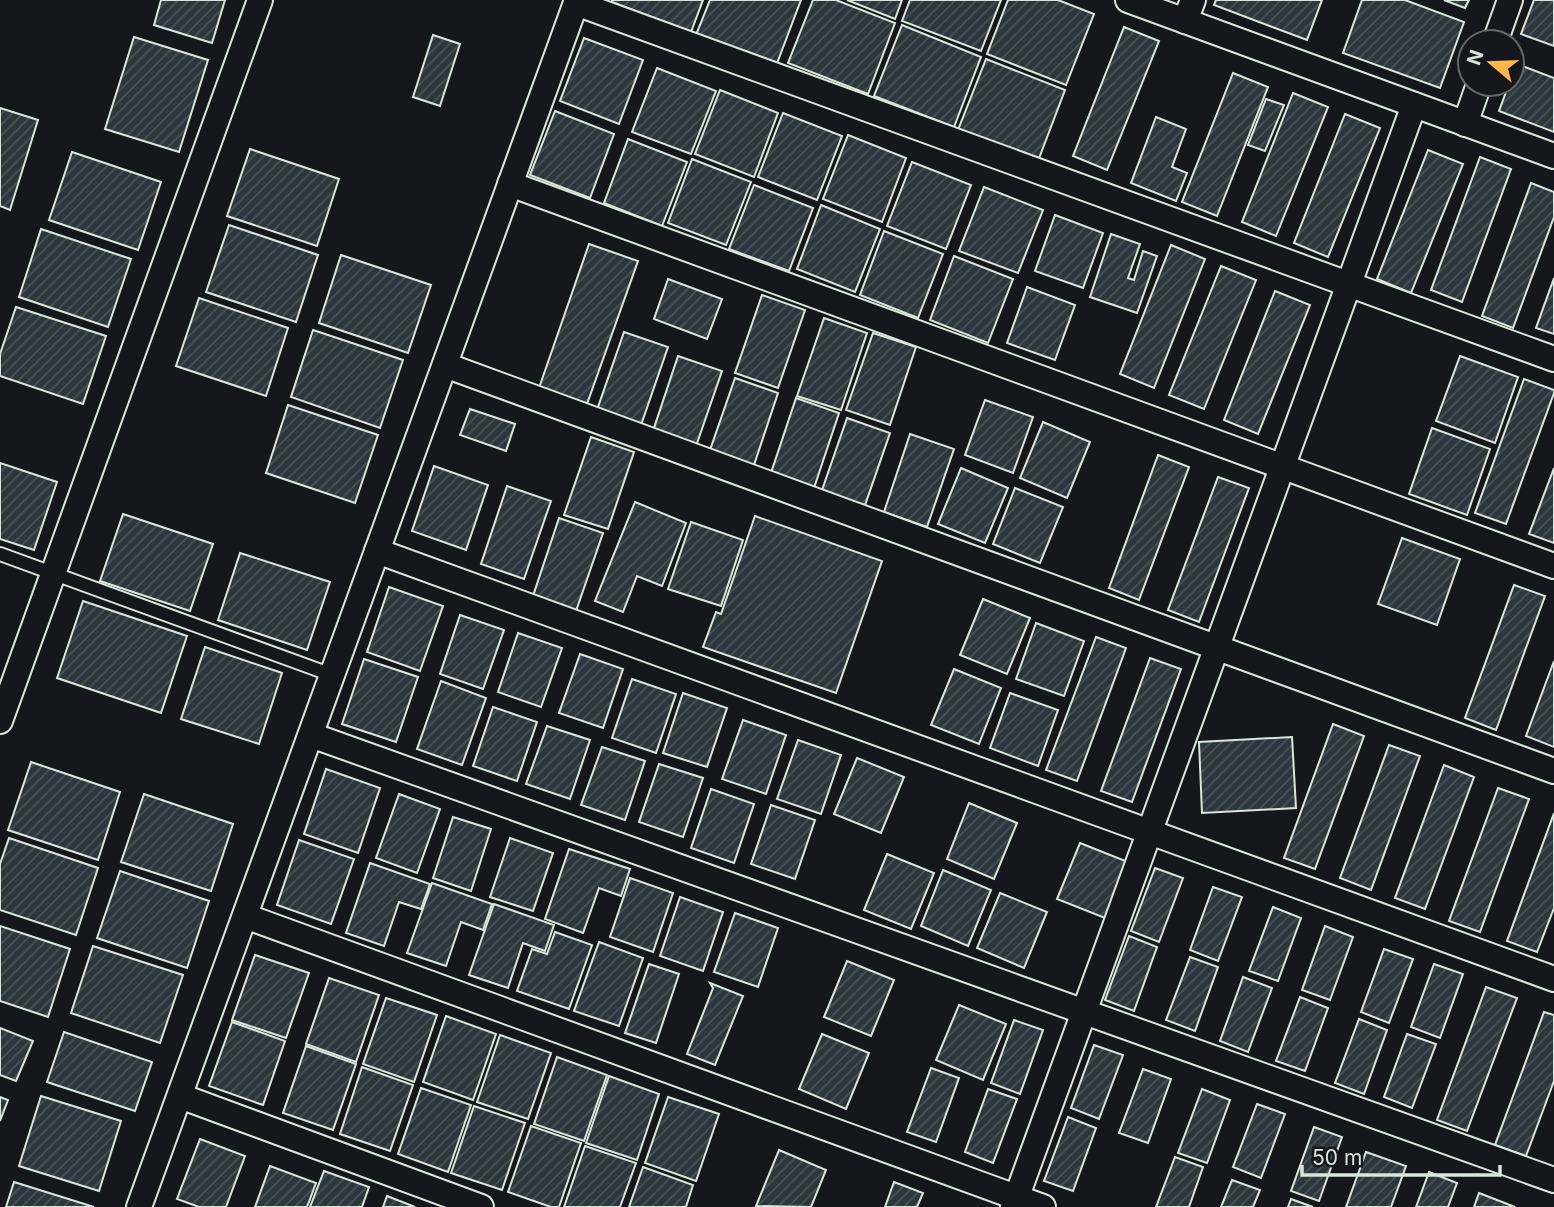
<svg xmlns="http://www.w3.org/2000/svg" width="1554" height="1207" font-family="Inter,sans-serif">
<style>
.building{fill:url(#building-hatch);stroke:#d8e6dc;stroke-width:2}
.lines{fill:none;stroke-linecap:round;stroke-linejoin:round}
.lane-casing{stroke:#d8e6dc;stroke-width:16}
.street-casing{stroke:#d8e6dc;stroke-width:28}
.lane{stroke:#14181c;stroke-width:12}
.street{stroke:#14181c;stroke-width:24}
</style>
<defs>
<pattern id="building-hatch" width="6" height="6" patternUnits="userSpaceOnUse" patternTransform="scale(1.75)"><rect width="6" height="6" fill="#2c363c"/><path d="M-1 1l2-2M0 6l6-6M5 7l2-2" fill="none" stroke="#4a5358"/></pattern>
</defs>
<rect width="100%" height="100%" fill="#14181c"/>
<g class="building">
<polygon points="161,0 225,0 212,43 154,25"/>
<polygon points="612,0 703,0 691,32 612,2"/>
<polygon points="710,0 801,0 776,66 696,35"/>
<polygon points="813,0 836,0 895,23 868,94 788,63"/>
<polygon points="847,0 902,0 895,19"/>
<polygon points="910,0 1001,0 981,51 902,21"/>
<polygon points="1008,0 1058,0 1094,14 1066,85 987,54"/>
<polygon points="1216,0 1322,0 1307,40 1214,5"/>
<polygon points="1362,0 1405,0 1464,22 1440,88 1343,53"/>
<polygon points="1444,0 1469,0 1465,8"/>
<polygon points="1534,0 1554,0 1554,46 1521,34"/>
<polygon points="902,25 981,57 954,127 874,96"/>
<polygon points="1124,27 1159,41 1107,170 1073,156"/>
<polygon points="433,35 460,44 440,106 413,97"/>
<polygon points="134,37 208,60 179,152 105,129"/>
<polygon points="584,38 643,60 619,124 560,101"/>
<polygon points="986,59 1065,90 1038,161 958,130"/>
<polygon points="1517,64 1554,78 1554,132 1499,111 1509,84 1512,84 1512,76"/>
<polygon points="657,68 716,91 691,154 632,132"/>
<polygon points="1233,73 1268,87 1217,216 1182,202"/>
<polygon points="720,90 778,113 754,177 695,154"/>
<polygon points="1293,93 1328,107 1276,236 1242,222"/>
<polygon points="1266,99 1284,105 1265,151 1248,145"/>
<polygon points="0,108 38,120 10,210 0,206"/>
<polygon points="555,111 614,134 590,198 530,175"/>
<polygon points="783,113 842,136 817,200 758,177"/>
<polygon points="1345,114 1380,128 1328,257 1294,243"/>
<polygon points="1156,117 1186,129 1172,167 1187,173 1176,201 1131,183"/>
<polygon points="848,135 906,158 882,222 823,199"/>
<polygon points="628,139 687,162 662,226 604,203"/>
<polygon points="250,149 339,179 317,246 227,216"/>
<polygon points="1428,150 1463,164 1411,293 1377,279"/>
<polygon points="72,152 161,182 138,250 49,220"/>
<polygon points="1480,157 1511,169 1462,302 1431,290"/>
<polygon points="692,159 751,182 726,245 668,223"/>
<polygon points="912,162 971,185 946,249 887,226"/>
<polygon points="1531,183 1554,192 1554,217 1513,328 1482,316"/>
<polygon points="754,185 813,208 789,271 729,249"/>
<polygon points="984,187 1043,210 1018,273 959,251"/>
<polygon points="821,205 880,229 855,292 797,269"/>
<polygon points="1055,215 1103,233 1083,288 1035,271"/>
<polygon points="229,225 318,255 296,322 206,292"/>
<polygon points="41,229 131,259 108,327 19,297"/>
<polygon points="884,231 943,254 918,318 860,295"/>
<polygon points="1111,234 1140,244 1128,278 1134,280 1143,251 1157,256 1137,313 1090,297"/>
<polygon points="589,244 638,261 587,404 539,388"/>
<polygon points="1171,245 1205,259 1154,388 1120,374"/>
<polygon points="341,255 431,285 408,353 319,323"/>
<polygon points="954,256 1013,279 988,343 930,320"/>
<polygon points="1221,266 1256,280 1204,409 1169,395"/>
<polygon points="1554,278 1554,334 1536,328"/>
<polygon points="668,279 722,299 707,339 654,319"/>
<polygon points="1027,287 1075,305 1055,360 1007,343"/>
<polygon points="1275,291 1310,305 1258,434 1224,420"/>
<polygon points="762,295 805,310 778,388 735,373"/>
<polygon points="199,298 288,328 266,396 176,366"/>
<polygon points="16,307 106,336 83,404 0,376 0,354"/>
<polygon points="824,318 867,333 841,410 797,396"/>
<polygon points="313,330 403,360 380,428 291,397"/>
<polygon points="624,332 668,347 641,425 597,410"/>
<polygon points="873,333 916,347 890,425 846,410"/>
<polygon points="678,356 722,371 695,449 652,434"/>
<polygon points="1460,356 1518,377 1495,443 1436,421"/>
<polygon points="735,378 778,393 752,471 708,456"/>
<polygon points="1524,379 1554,390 1554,393 1506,524 1475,513"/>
<polygon points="796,398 839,413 813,491 770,476"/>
<polygon points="985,400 1033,417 1013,473 965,455"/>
<polygon points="288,405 378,435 355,503 266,473"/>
<polygon points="470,409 515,424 506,451 460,435"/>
<polygon points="847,418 890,433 863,511 820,496"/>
<polygon points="1043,422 1090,442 1067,498 1020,478"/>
<polygon points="1432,428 1490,449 1467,515 1409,494"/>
<polygon points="910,434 954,449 927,527 884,512"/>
<polygon points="591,437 634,452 608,529 564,515"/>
<polygon points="1158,455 1189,467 1139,600 1109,588"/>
<polygon points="0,463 57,482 34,550 0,539"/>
<polygon points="434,466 488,485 466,550 412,531"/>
<polygon points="961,468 1008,488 985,543 938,524"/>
<polygon points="1554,468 1554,543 1529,534"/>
<polygon points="1218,477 1249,488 1199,622 1168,610"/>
<polygon points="507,486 551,501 524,579 481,564"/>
<polygon points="1015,488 1063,507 1040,563 993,544"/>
<polygon points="635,502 686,523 662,586 637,576 623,612 595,601"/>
<polygon points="123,514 213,544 190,611 100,581"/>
<polygon points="755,516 882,561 836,693 703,647 716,612 721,614"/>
<polygon points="559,518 603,533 576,611 533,596"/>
<polygon points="691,522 743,540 721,606 668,589"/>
<polygon points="1402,538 1460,559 1437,625 1378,604"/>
<polygon points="240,553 330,582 307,650 218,620"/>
<polygon points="1514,585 1545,596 1496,730 1465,718"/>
<polygon points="389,587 443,606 420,671 367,652"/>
<polygon points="983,599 1030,618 1007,674 960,655"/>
<polygon points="83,601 187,636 161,713 57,678"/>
<polygon points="460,615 504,630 483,689 440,674"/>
<polygon points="1036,623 1084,641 1064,696 1016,679"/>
<polygon points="518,633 562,648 541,707 498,692"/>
<polygon points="1096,637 1126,648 1077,781 1046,770"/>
<polygon points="205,647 282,673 259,744 181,719"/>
<polygon points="580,654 623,669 603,728 559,713"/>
<polygon points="1150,658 1181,669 1132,802 1101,791"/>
<polygon points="364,659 418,677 396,742 342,724"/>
<polygon points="1554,661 1554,747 1526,736"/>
<polygon points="954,669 1001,688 979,744 931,725"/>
<polygon points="632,679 676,694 656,753 612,738"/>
<polygon points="441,681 486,698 462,765 417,749"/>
<polygon points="683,693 727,708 707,767 663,753"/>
<polygon points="1010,693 1058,710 1038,766 990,748"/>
<polygon points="493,707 537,722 517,781 473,766"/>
<polygon points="743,720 786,735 766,794 722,779"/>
<polygon points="1333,724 1364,736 1315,869 1284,858"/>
<polygon points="547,726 590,740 570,799 526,784"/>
<polygon points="1292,737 1296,808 1202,813 1199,742"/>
<polygon points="798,740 841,755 821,814 777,799"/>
<polygon points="1389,745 1420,756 1371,890 1340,878"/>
<polygon points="602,747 645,761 625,820 581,805"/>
<polygon points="857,758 904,777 881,833 834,814"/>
<polygon points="31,762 120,792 98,860 8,830"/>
<polygon points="659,764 703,778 683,837 639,822"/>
<polygon points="1444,765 1474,777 1425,909 1395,898"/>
<polygon points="326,769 380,788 358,853 304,834"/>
<polygon points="1498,788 1529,799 1480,932 1449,921"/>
<polygon points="711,789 754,804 734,863 691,848"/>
<polygon points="144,794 233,824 211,891 121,862"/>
<polygon points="399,794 440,809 417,873 376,858"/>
<polygon points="969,803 1017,823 994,879 947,859"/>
<polygon points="771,805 815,820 795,879 751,864"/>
<polygon points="1554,813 1554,908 1537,952 1507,941"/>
<polygon points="453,817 491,829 471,891 433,878"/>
<polygon points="9,838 98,868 76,935 0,910 0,864"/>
<polygon points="510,838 553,853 533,911 490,897"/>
<polygon points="299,840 354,859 331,924 277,905"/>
<polygon points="1080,843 1128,862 1105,918 1057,899"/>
<polygon points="569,849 630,869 621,896 599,888 583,933 545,919"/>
<polygon points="887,854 934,873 911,929 864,910"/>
<polygon points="370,863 430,884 421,909 399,902 384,946 346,933"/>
<polygon points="1155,868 1183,878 1159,942 1131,931"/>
<polygon points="943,870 991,890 968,946 921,926"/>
<polygon points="120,871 209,901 187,968 97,938"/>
<polygon points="630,878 673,893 653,952 610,937"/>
<polygon points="432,883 492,904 483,930 461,922 446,966 407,953"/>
<polygon points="1213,887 1242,897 1218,961 1190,950"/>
<polygon points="1000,893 1047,912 1024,968 977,948"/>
<polygon points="680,897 723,912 703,971 660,956"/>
<polygon points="494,904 554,925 545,951 523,943 508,988 469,975"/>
<polygon points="1273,907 1301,918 1278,981 1249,971"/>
<polygon points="735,913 778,928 758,987 714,972"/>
<polygon points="0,926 70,949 48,1017 0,1001"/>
<polygon points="1325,926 1353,937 1330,1000 1302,990"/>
<polygon points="555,932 592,945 569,1009 517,991 532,949 547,954"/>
<polygon points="1129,936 1157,947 1134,1011 1105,1000"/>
<polygon points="599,942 643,958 619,1026 574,1011"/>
<polygon points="93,946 183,975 160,1043 71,1013"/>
<polygon points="1384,949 1413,959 1389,1023 1361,1012"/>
<polygon points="255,955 309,973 286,1038 232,1020"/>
<polygon points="1190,957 1218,967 1195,1031 1166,1020"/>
<polygon points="847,961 894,980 871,1036 824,1017"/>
<polygon points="649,964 679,974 656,1043 625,1033"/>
<polygon points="1434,964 1463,974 1440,1038 1411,1027"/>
<polygon points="1243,977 1272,988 1248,1052 1220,1041"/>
<polygon points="329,978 379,995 356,1062 306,1044"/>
<polygon points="710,983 743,996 715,1065 687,1054 713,988"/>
<polygon points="1486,987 1517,998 1467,1131 1437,1120"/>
<polygon points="1300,997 1328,1008 1305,1071 1276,1061"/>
<polygon points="386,998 437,1015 414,1082 363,1064"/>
<polygon points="959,1005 1006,1024 983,1080 936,1060"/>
<polygon points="1544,1012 1554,1015 1554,1081 1526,1156 1495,1145"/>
<polygon points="446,1016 496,1034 473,1100 423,1082"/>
<polygon points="1359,1019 1387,1030 1364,1094 1335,1083"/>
<polygon points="1014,1020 1043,1030 1020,1094 991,1083"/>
<polygon points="232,1022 285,1041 263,1105 209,1086"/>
<polygon points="0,1028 33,1041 16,1081 0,1075"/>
<polygon points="64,1032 152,1062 135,1111 47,1082"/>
<polygon points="822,1034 869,1053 846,1109 799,1089"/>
<polygon points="1407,1034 1436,1044 1412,1108 1384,1097"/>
<polygon points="500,1035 551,1053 528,1119 477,1102"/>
<polygon points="1094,1045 1123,1055 1099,1119 1071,1108"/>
<polygon points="306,1046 356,1064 333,1130 283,1113"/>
<polygon points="557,1057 607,1075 584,1141 534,1124"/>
<polygon points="362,1067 413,1085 390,1151 340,1134"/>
<polygon points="931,1068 959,1078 936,1142 907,1132"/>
<polygon points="1143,1069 1171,1079 1148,1143 1119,1133"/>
<polygon points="609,1076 659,1094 637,1160 586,1143"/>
<polygon points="421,1088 471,1105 448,1172 398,1154"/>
<polygon points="988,1089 1017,1099 993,1163 965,1152"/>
<polygon points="1202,1089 1230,1100 1207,1163 1178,1153"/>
<polygon points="41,1096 121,1121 99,1191 19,1166"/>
<polygon points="0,1097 8,1100 0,1121"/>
<polygon points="668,1097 719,1114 696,1181 645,1163"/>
<polygon points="1257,1104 1285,1114 1261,1178 1233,1167"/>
<polygon points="474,1106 525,1123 502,1190 451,1173"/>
<polygon points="1068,1117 1096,1128 1073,1191 1044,1181"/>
<polygon points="531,1126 581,1143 559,1207 551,1207 508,1192"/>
<polygon points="1314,1127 1342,1137 1319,1201 1291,1191"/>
<polygon points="200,1139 245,1156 226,1207 199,1207 177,1199"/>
<polygon points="585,1146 636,1163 620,1207 564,1207"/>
<polygon points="779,1150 826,1170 811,1207 756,1206"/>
<polygon points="1366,1152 1406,1166 1391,1207 1346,1207"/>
<polygon points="1175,1157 1203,1167 1189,1207 1156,1207"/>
<polygon points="270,1166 316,1183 307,1207 255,1207"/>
<polygon points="643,1167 693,1185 686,1207 629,1207"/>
<polygon points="324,1171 369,1187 362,1207 310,1207"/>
<polygon points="1429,1172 1457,1183 1448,1207 1416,1207"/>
<polygon points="1232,1180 1260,1190 1253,1207 1221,1207"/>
<polygon points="14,1182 94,1207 6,1207"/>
<polygon points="894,1182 923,1193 917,1207 885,1207"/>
<polygon points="1479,1193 1515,1207 1474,1207"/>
<polygon points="387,1196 415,1207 383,1207"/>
<polygon points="1291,1199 1313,1207 1288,1207"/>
</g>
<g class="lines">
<defs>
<polyline id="lane" points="0,554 332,675"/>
<g id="street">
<polyline points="1128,0 1554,156"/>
<polyline points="576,3 1554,359"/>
<polyline points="1185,21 1193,0"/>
<polyline points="1495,42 1510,0"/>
<polyline points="1465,124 1479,84"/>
<polyline points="510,184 1554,566"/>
<polyline points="445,365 1554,771"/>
<polyline points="377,551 1554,979"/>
<polyline points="0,721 260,0"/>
<polyline points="311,735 1554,1180"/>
<polyline points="245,916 1043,1207"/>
<polyline points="180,1096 481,1207"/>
<polyline points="139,1207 577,0"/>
<polyline points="1013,1207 1414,105"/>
</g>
</defs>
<use href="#lane" class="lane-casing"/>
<use href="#street" class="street-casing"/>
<use href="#lane" class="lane"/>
<use href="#street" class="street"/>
</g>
<g transform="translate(1491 63) rotate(289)"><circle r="33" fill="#14181c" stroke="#626a69" stroke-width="2"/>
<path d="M0-5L12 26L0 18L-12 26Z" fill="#ffb74d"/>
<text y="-10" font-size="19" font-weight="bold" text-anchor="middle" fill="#d8e6dc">N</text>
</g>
<path d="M1302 1165v10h198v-10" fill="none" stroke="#d8e6dc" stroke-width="3.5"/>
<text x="1312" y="1165" font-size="21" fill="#d8e6dc" stroke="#14181c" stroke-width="5" paint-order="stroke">50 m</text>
</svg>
